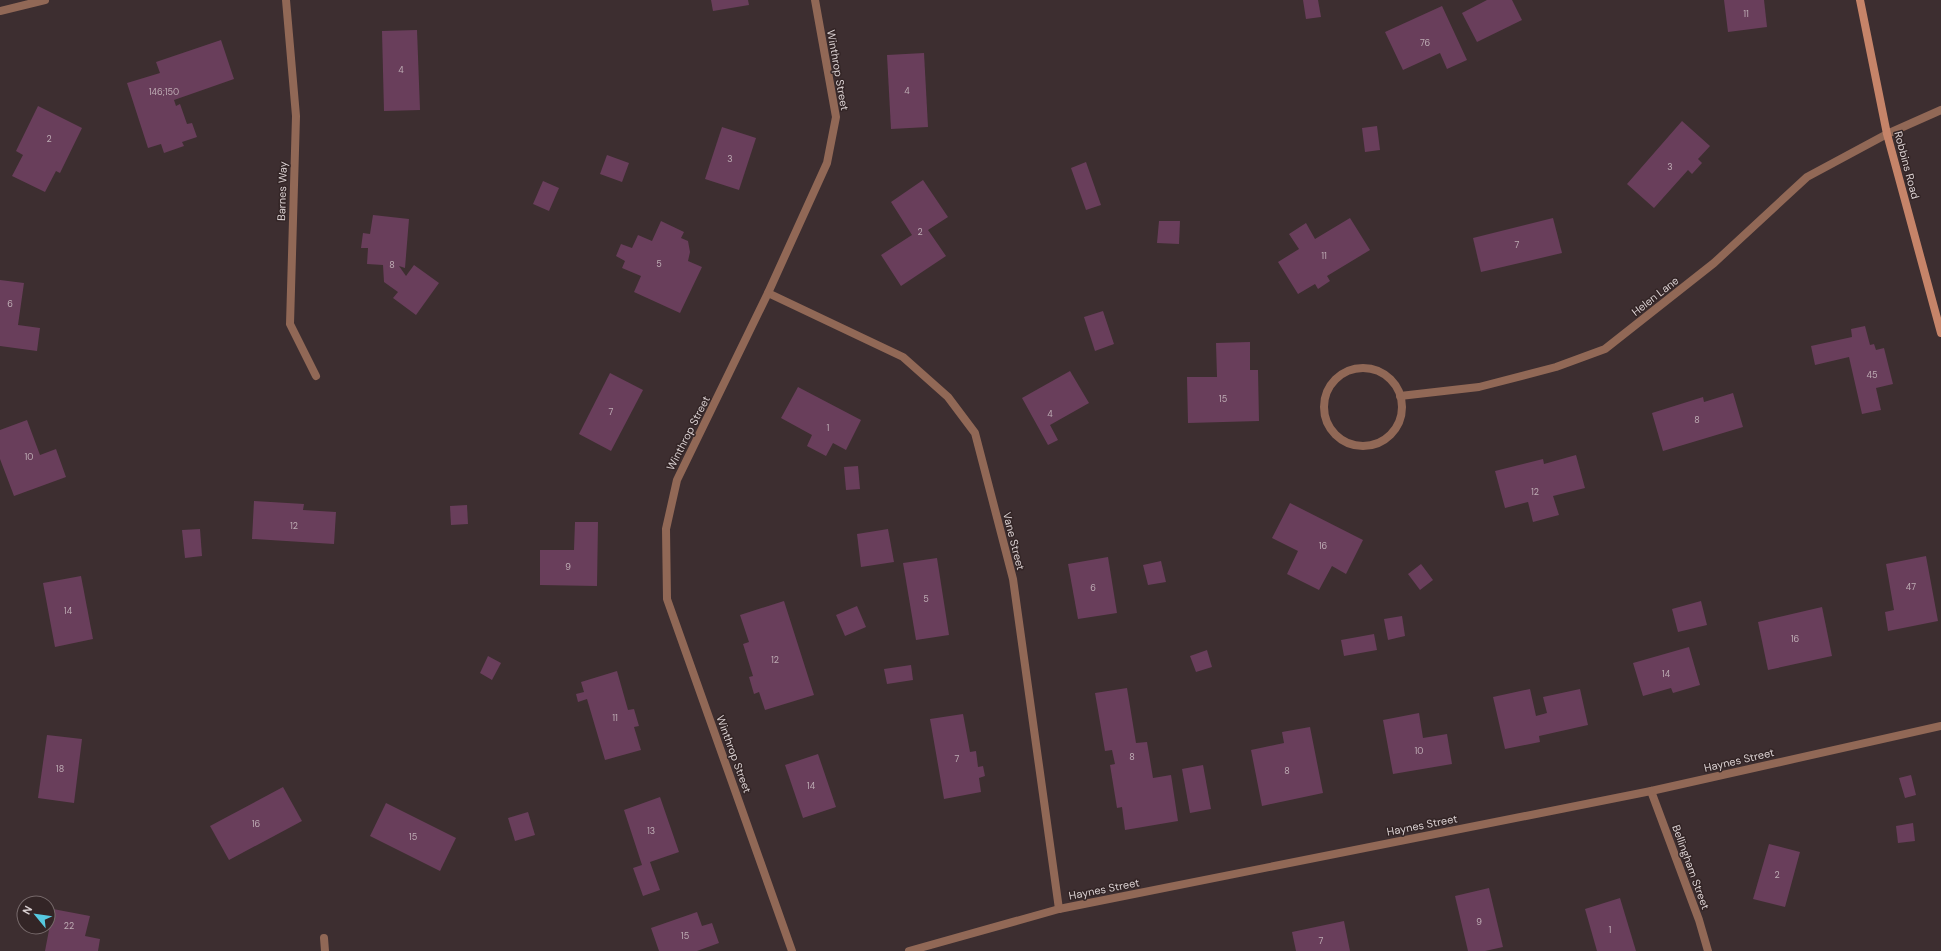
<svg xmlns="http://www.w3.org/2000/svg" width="1941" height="951" font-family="'DM Sans',sans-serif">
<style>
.building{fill:#693e5b}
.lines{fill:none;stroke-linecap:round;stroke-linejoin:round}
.street{stroke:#916856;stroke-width:8}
.secondary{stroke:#c68469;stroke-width:8}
.labels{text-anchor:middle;stroke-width:3;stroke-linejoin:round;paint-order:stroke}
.number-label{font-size:9px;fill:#beacb4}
.street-label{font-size:11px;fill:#dad0d1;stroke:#332526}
</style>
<rect width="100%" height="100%" fill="#3d2e30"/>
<g class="building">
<polygon points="711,0 748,0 749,5 713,11"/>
<polygon points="1303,0 1318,0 1321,17 1306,19"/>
<polygon points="1487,0 1512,0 1522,20 1477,42 1462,13"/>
<polygon points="1724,0 1764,0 1767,27 1728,32"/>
<polygon points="1442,6 1467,60 1447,69 1440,53 1403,70 1385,32"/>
<polygon points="417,30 420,110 384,111 382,31"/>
<polygon points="221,40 234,79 174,100 176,106 180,104 187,124 192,123 197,137 182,142 184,146 164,153 161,144 148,148 127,83 160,73 156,62"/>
<polygon points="924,53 928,127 891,129 887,55"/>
<polygon points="38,106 82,128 60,173 56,171 45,192 12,176 23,155 16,151"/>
<polygon points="1682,121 1710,146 1698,159 1702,163 1692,174 1688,170 1654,208 1627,184"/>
<polygon points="1377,126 1380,150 1365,152 1362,128"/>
<polygon points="722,127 756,138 739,190 705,179"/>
<polygon points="607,155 629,163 622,182 600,174"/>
<polygon points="1086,162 1101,205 1086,210 1071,168"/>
<polygon points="923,180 948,217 928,230 946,256 901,286 881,255 912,235 891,202"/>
<polygon points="543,181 559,188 549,211 533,204"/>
<polygon points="373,215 409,219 405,268 399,266 406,276 414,265 439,283 416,315 393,298 398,292 384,282 383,265 367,264 368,248 361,248 363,233 370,234"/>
<polygon points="1350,218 1370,250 1327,276 1330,281 1318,289 1315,284 1298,294 1278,262 1299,249 1289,234 1306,223 1315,239"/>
<polygon points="1553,218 1562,253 1481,272 1473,238"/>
<polygon points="661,221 684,232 681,238 688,241 690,252 688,261 702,267 680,313 634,292 641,276 622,268 625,261 616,256 621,244 632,248 638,235 652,241"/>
<polygon points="1159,221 1180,221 1179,244 1157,243"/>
<polygon points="0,280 24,283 18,325 40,328 37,351 0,346"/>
<polygon points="1103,311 1114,344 1095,351 1084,317"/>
<polygon points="1865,326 1870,345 1874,344 1876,350 1884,348 1893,384 1876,388 1881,410 1862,414 1849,357 1815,365 1811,346 1852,337 1851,329"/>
<polygon points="1250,342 1250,370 1258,370 1259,421 1188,423 1187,377 1217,377 1216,343"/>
<polygon points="1070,371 1089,403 1050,425 1058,440 1048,445 1022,398"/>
<polygon points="610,373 643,390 611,451 579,434"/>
<polygon points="798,387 861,420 846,450 833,443 826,456 807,446 812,435 781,418"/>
<polygon points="1733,393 1743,427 1663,451 1652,413 1703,397 1704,402"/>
<polygon points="27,420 40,455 56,449 66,477 14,496 0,459 0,430"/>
<polygon points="1576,455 1585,488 1553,496 1559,515 1533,522 1528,502 1505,508 1495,471 1543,459 1544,464"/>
<polygon points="858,466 860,489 846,490 844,467"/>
<polygon points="254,501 304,504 303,510 336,512 334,544 252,539"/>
<polygon points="1290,503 1363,540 1346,574 1332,566 1319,590 1287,574 1298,551 1272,538"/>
<polygon points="467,505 468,524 451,525 450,506"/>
<polygon points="575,522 598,522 597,586 540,585 540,550 574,550"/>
<polygon points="200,529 202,556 185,558 182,530"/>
<polygon points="888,529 894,562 861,567 857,534"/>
<polygon points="1926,556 1938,621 1888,631 1885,612 1894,610 1886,564"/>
<polygon points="1108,557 1117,613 1078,619 1068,564"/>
<polygon points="937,558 949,635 916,640 903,563"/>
<polygon points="1161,561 1166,582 1148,585 1143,565"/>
<polygon points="1421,564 1433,580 1420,590 1408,574"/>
<polygon points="81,576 93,639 55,647 43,583"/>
<polygon points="784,601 814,695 765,710 759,692 754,694 749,677 753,676 743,644 749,642 740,615"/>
<polygon points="1701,601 1707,625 1678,632 1672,609"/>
<polygon points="857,606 866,627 845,636 836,615"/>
<polygon points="1822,607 1832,656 1768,670 1758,622"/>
<polygon points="1402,616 1405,636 1388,640 1384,619"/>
<polygon points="1374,634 1377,650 1344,656 1341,640"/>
<polygon points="1689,647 1700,685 1673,693 1671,688 1643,696 1633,663"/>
<polygon points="1207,650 1212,667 1196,672 1190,656"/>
<polygon points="488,656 501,663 492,680 480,673"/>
<polygon points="911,665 913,680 887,684 884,669"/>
<polygon points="617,671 628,710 634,709 639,726 634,727 641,750 605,760 587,699 578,702 576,694 584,692 581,682"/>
<polygon points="1127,688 1136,743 1147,742 1153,778 1171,775 1178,821 1125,830 1122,807 1117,808 1110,765 1115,764 1112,750 1105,751 1095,693"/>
<polygon points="1530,689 1536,716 1547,713 1543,697 1580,689 1588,725 1539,736 1540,742 1505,749 1493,697"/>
<polygon points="1419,713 1423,738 1447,734 1452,764 1393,774 1383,720"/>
<polygon points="963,714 970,752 976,751 978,767 983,766 985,776 979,778 981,792 944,799 930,719"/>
<polygon points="1310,727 1323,793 1262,806 1251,750 1284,743 1282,732"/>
<polygon points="47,735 82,739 74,803 38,798"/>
<polygon points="818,754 836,807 803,818 785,765"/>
<polygon points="1203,765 1211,809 1190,813 1182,769"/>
<polygon points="1911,775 1916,795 1905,798 1899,778"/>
<polygon points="283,787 302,821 229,860 210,826"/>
<polygon points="660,797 679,852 650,862 660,890 643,896 633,868 642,865 624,810"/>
<polygon points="386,803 456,838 440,871 370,836"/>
<polygon points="528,812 535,835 515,841 508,818"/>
<polygon points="1913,823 1915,841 1898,843 1896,826"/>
<polygon points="1769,844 1800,852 1785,907 1753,899"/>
<polygon points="1489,888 1503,947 1485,951 1468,951 1455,896"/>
<polygon points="1620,898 1636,951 1597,951 1585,909"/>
<polygon points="53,909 90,916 85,936 100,939 98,951 45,951"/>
<polygon points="697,912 702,926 712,923 719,943 697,951 659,951 651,928"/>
<polygon points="1344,921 1350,951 1296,951 1292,932"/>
</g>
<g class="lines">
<g class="street">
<polyline points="286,0 296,116 290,324 316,376"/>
<polyline points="0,11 45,0"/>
<polyline points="768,293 903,357 948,397 975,433 1013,579 1059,909"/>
<circle cx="1363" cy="407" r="39"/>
<polyline points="1400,396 1479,387 1556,367 1605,349 1714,263 1807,177 1887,134 1941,110"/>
<polyline points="1651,791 1699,920 1708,951"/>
<polyline points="324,938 325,951"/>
<polyline points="792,951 667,599 666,529 677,480 768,293 827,163 836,117 815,0"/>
<polyline points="909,951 1059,909 1651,791 1941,726"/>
</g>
<polyline class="secondary" points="1860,0 1887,134 1941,333"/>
</g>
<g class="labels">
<g class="number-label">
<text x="1746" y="17">11</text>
<text x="1425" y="46">76</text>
<text x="401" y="73">4</text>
<text x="907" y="94">4</text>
<text x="164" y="95">146;150</text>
<text x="49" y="142">2</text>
<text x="730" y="162">3</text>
<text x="1670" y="170">3</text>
<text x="920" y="235">2</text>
<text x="1517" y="248">7</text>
<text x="1324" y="259">11</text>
<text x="659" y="267">5</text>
<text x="392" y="268">8</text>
<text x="10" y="307">6</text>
<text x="1872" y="378">45</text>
<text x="1223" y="402">15</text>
<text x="611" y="415">7</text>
<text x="1050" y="417">4</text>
<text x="1697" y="423">8</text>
<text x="828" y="431">1</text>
<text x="29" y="460">10</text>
<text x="1535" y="495">12</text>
<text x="294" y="529">12</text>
<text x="1323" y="549">16</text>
<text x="568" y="570">9</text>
<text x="1911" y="590">47</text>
<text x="1093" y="591">6</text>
<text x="926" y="602">5</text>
<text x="68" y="614">14</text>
<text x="1795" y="642">16</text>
<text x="775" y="663">12</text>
<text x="1666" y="677">14</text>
<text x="615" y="721">11</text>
<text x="1419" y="754">10</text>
<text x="1132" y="760">8</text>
<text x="957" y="762">7</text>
<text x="60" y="772">18</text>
<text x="1287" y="774">8</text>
<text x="811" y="789">14</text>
<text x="256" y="827">16</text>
<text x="651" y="834">13</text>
<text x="413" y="840">15</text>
<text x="1777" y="878">2</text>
<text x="1479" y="925">9</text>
<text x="69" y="929">22</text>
<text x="1610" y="933">1</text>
<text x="685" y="939">15</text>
<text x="1321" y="944">7</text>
</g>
<g class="street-label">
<text transform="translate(838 70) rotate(80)" y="4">Winthrop Street</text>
<text transform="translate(1907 165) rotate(75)" y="4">Robbins Road</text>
<text transform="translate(282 191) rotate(-88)" y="4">Barnes Way</text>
<text transform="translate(1655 296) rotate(-38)" y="4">Helen Lane</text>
<text transform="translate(688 433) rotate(-63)" y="4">Winthrop Street</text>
<text transform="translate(1014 541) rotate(76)" y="4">Vane Street</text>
<text transform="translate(734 754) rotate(70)" y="4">Winthrop Street</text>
<text transform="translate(1739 760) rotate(-13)" y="4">Haynes Street</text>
<text transform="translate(1422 825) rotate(-11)" y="4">Haynes Street</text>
<text transform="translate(1691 867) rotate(70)" y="4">Bellingham Street</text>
<text transform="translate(1104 889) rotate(-11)" y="4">Haynes Street</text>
</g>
</g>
<g transform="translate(36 915) rotate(299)"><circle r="19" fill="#332526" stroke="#76696a"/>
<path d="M0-3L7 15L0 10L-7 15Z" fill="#56c9e0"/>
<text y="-6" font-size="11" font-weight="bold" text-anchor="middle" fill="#dad0d1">N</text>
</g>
</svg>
